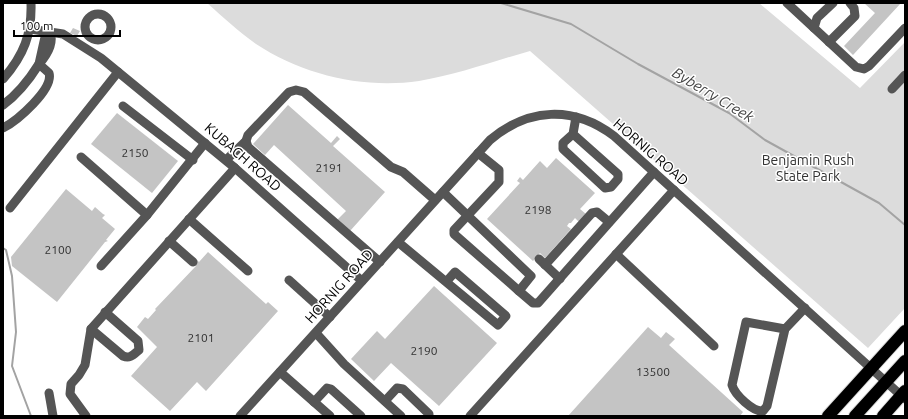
<svg xmlns="http://www.w3.org/2000/svg" width="908" height="419" font-family="Ubuntu,sans-serif">
<style>
.green{fill:#dcdcdc}
.lines{fill:none;stroke-linecap:round;stroke-linejoin:round}
.stream{stroke:#a3a3a3;stroke-width:2}
.building{fill:#c4c4c4}
.highway-casing{stroke:#dbdbdb;stroke-width:14}
.minor{stroke:#555;stroke-width:9}
.highway{stroke:#000;stroke-width:12}
.labels{text-anchor:middle;stroke-width:3;stroke-linejoin:round;paint-order:stroke}
.number-label{font-size:12px;fill:#313131}
.street-label{font-size:14px;fill:#000;stroke:#fff}
.park-label{font-size:14px;fill:#333;stroke:#fff}
.water-label{font-size:15px;font-style:italic;fill:#444;stroke:#fff}
</style>
<rect width="100%" height="100%" fill="#fff"/>
<path class="green" d="M207,3H759L860,88L905,42V308L868,348L530,51C494,61 456,75 419,81C363,89 303,75 256,44C239,32 223,17 207,3Z"/>
<g class="lines">
<g class="stream">
<polyline points="501,3 571,24 638,64 729,113 765,140 879,203 905,225"/>
<polyline points="3,248 6,250 12,276 16,332 12,366 31,416"/>
</g>
</g>
<g class="building">
<polygon points="864,3 901,3 853,55 844,46 875,13"/>
<polygon points="73,28 80,31 77,36 70,33"/>
<polygon points="288,105 331,143 337,136 340,139 333,146 385,192 350,231 337,220 346,211 274,145 265,155 253,144"/>
<polygon points="117,113 178,161 152,193 91,144"/>
<polygon points="556,158 595,193 580,209 586,214 579,222 575,218 571,223 569,223 567,226 571,229 545,258 540,253 533,261 487,219 520,183 517,181 520,177 523,180 540,161 547,168"/>
<polygon points="66,189 92,211 95,207 103,214 105,215 102,218 115,229 106,240 108,241 105,242 57,302 12,266 11,257"/>
<polygon points="208,252 266,304 268,302 278,311 206,391 197,382 170,411 131,376 157,347 137,327 145,317 148,319 156,310 155,309 196,266 194,264 197,260 199,262"/>
<polygon points="434,286 497,343 439,406 391,363 374,381 351,359 377,331 385,339"/>
<polygon points="648,327 661,338 666,332 675,339 669,345 743,412 740,416 568,416"/>
</g>
<g class="lines">
<defs>
<g id="highway">
<polyline points="828,416 905,331"/>
<polyline points="855,416 905,361"/>
<polyline points="883,416 905,391"/>
</g>
</defs>
<use href="#highway" class="highway-casing"/>
<g class="minor">
<polyline points="787,3 814,28"/>
<polyline points="833,3 817,18 814,28 856,67 864,69 869,66 905,28"/>
<circle cx="98" cy="27" r="13"/>
<polyline points="30,29 63,34 101,58 235,168 362,281"/>
<path d="M50,32C54,43 47,55 39,64L45,37Z"/>
<polyline points="829,42 855,16 854,8 850,3"/>
<path d="M3,79C24,55 32,34 31,3"/>
<polyline points="892,89 905,75"/>
<path d="M3,105C18,94 29,80 39,64L49,73C54,89 17,121 3,128"/>
<polyline points="123,106 193,160"/>
<polyline points="573,134 563,143 563,149 605,188 611,187 618,179 618,174 573,134 576,117"/>
<polyline points="478,153 499,170 499,182 454,230 454,234 519,291"/>
<polyline points="81,157 147,215"/>
<polyline points="226,160 246,141"/>
<polyline points="443,192 531,276 519,291 533,303 538,303 654,172"/>
<polyline points="10,208 118,72"/>
<polyline points="189,219 248,271"/>
<polyline points="169,241 193,262"/>
<polyline points="398,242 404,247 498,325 506,316 455,272 446,282"/>
<polyline points="616,254 714,346"/>
<polyline points="539,259 560,279"/>
<polyline points="380,262 248,147 246,141 248,135 289,92 296,90 304,92 391,167 403,172 435,200"/>
<polyline points="545,265 592,213 597,212 609,222"/>
<polyline points="101,266 147,215 205,143"/>
<polyline points="289,280 330,317"/>
<path d="M91,329L123,356C130,359 133,355 139,350L138,341L105,312"/>
<path d="M785,329L746,322L732,385C735,395 753,412 763,411L767,406L785,329L805,308"/>
<polyline points="316,333 344,364 401,416"/>
<polyline points="280,372 330,416"/>
<polyline points="49,393 53,416"/>
<polyline points="385,401 397,388 403,389 429,414 429,416"/>
<polyline points="314,402 327,388 331,389 361,416"/>
<polyline points="86,416 70,394 71,384 79,375 85,365 91,329 235,168"/>
<path d="M240,416L490,140C528,108 573,105 614,136L905,399"/>
<polyline points="470,416 674,190"/>
</g>
<use href="#highway" class="highway"/>
</g>
<g class="labels">
<g class="number-label">
<text x="135" y="157">2150</text>
<text x="329" y="172">2191</text>
<text x="538" y="214">2198</text>
<text x="58" y="254">2100</text>
<text x="201" y="342">2101</text>
<text x="424" y="355">2190</text>
<text x="653" y="376">13500</text>
</g>
<g class="street-label">
<text transform="translate(651 152) rotate(41)" y="5">HORNIG ROAD</text>
<text transform="translate(243 157) rotate(41)" y="5">KUBACH ROAD</text>
<text transform="translate(339 286) rotate(-48)" y="5">HORNIG ROAD</text>
</g>
<g class="park-label">
<text x="808" y="165">Benjamin Rush<tspan x="808" dy="16">State Park</tspan></text>
</g>
<g class="water-label">
<text transform="translate(713 95) rotate(31)" y="5">Byberry Creek</text>
</g>
</g>
<rect width="908" height="419" fill="none" stroke="#000000" stroke-width="8"/>
<path d="M14 30v6h106v-6" fill="none" stroke="#000000" stroke-width="2"/>
<text x="20" y="30" font-size="12" fill="#000000" stroke="#ffffff" stroke-width="3" paint-order="stroke">100 m</text>
</svg>
